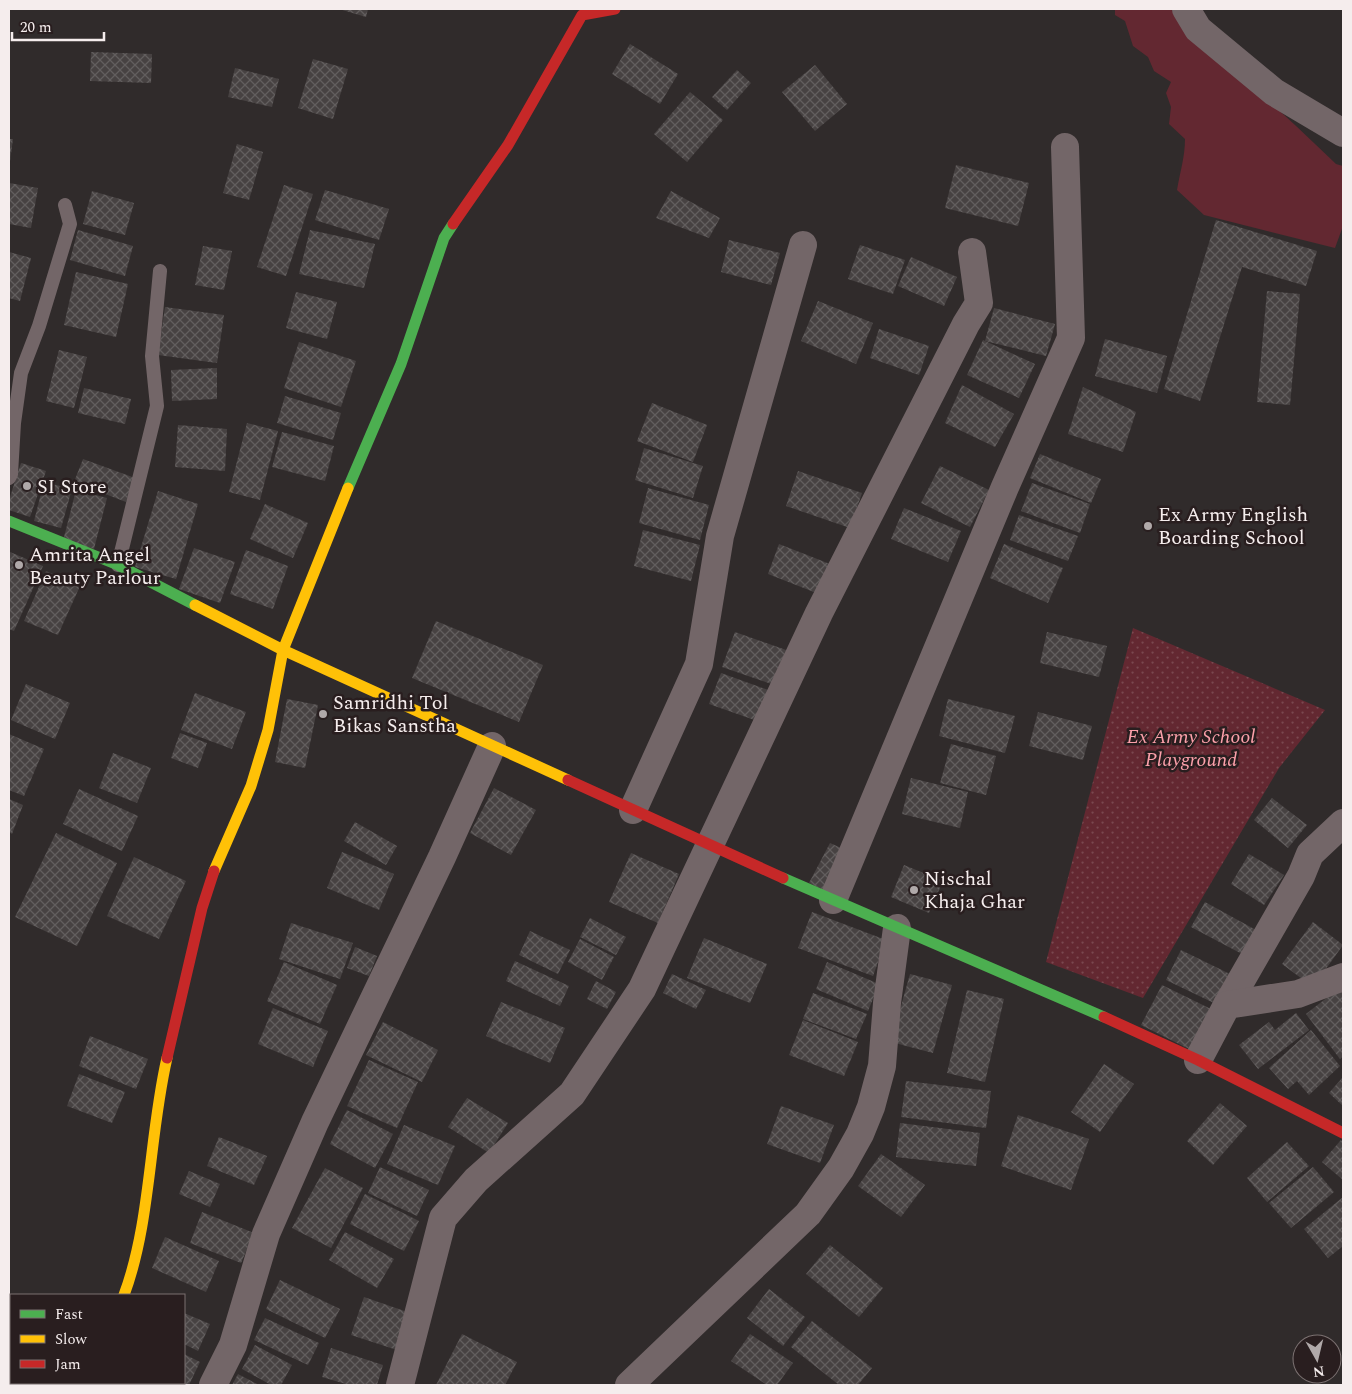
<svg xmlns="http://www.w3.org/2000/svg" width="1352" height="1394" font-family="Spectral,serif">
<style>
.grass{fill:#632831}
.park{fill:url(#park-dots)}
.building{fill:url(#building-cross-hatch)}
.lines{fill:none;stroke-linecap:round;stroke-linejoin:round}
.lane{stroke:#736668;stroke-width:14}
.street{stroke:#736668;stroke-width:28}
.fast{stroke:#4caf50;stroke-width:11}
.slow{stroke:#ffc107;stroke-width:11}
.jam{stroke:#c62828;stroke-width:11}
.poi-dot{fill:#b0a9a9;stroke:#291e1f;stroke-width:2}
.labels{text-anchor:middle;stroke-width:5;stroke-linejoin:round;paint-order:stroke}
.poi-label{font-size:20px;fill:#f5eded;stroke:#291e1f;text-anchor:start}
.park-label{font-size:20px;font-style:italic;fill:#fca0aa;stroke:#291e1f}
</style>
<defs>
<pattern id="park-dots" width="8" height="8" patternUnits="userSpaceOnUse" patternTransform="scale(1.25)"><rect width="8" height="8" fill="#632831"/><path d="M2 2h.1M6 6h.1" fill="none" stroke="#7a484f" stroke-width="1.8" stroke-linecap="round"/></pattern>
<pattern id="building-cross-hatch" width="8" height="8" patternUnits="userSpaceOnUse" patternTransform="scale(1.25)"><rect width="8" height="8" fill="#474242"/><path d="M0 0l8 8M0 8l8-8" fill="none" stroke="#625e5e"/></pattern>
</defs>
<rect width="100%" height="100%" fill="#302b2b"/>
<path class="grass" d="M1115,9H1171C1204,48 1244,80 1283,114C1301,130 1318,147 1336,164L1343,166V226L1335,248L1204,215L1177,190C1180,172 1185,157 1185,139L1169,124L1171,107L1166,93L1171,82L1154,71L1148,57L1133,46L1125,21L1115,15Z"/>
<polygon class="park" points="1133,628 1325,710 1279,768 1143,998 1046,962"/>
<g class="building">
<polygon points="339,9 368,9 366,17"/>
<polygon points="630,44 678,74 660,104 612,74"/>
<polygon points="91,52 152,54 151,83 90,81"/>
<polygon points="313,59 348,69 333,119 298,108"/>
<polygon points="815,65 847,104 815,131 782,92"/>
<polygon points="235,68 279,79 272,107 228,97"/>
<polygon points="737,70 751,83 727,110 712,97"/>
<polygon points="690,92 723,120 687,162 654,134"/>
<polygon points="9,139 13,139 10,161 9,161"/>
<polygon points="237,144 263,152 249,200 223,193"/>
<polygon points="956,165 1029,183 1018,226 945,208"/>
<polygon points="9,183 38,188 31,228 9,224"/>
<polygon points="284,185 313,194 286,276 257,267"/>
<polygon points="325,190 389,209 379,240 315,220"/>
<polygon points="92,191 134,203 125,235 83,224"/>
<polygon points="671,191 720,218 709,238 656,218"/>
<polygon points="1216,220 1317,251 1306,286 1242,267 1200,401 1164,389"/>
<polygon points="78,230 133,246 125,276 70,260"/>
<polygon points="310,230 375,244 364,288 299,274"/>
<polygon points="729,240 780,253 771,285 721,272"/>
<polygon points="860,245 905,260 893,294 848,279"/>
<polygon points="203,246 232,251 224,290 195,285"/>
<polygon points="9,252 31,258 20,301 9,298"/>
<polygon points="911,257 957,277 944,306 898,286"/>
<polygon points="76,272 128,284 116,337 64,325"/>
<polygon points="1267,291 1300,294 1290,405 1257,402"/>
<polygon points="296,292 337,302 327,339 286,328"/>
<polygon points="818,301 873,323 856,364 801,341"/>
<polygon points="165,307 224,315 217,363 158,355"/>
<polygon points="994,308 1055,324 1046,356 985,341"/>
<polygon points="879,329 929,346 919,375 870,358"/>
<polygon points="1105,339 1167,356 1157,393 1095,376"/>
<polygon points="983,340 1035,364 1019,398 967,375"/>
<polygon points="299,342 356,361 341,407 284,388"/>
<polygon points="59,350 87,357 74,408 46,401"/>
<polygon points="217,368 217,399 172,401 171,370"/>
<polygon points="962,385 1014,414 995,447 945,423"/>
<polygon points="1083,387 1136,412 1123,452 1068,434"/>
<polygon points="84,388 131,399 125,424 78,413"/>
<polygon points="285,396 341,413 333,440 277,423"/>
<polygon points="652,403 707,425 693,462 637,441"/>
<polygon points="247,423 278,431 260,500 229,492"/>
<polygon points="178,425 227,429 225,471 175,467"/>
<polygon points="282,432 334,446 325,481 272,467"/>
<polygon points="644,448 703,466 693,498 635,480"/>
<polygon points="1040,454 1101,479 1091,503 1030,478"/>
<polygon points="83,459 135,478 126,502 74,482"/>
<polygon points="21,463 46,471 30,517 9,510 9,500"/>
<polygon points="940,466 989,490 970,527 921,503"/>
<polygon points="798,471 862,493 850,528 786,506"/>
<polygon points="44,482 72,489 61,528 34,521"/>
<polygon points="1032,483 1090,504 1080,533 1021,511"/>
<polygon points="648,488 709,505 700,540 639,523"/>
<polygon points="76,490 107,498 94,549 63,541"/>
<polygon points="158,491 198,504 176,579 135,567"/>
<polygon points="265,504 308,523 293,558 250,539"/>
<polygon points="904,508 961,531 948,562 891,539"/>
<polygon points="1019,515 1078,536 1068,561 1010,540"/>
<polygon points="643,530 700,545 691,581 634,566"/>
<polygon points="779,544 830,564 819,594 768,574"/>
<polygon points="1004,544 1063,568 1048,603 990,578"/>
<polygon points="194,548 235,562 220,603 179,589"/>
<polygon points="246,550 288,566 273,609 230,594"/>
<polygon points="10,552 43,566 14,631 9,629"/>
<polygon points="46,571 80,586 58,635 24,621"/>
<polygon points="436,621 543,665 519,722 412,678"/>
<polygon points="735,632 789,651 777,686 722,667"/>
<polygon points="1047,632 1107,646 1099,677 1040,663"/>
<polygon points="721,673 774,692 763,723 709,704"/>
<polygon points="26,684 70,703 55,739 11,720"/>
<polygon points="195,693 246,712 232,749 181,730"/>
<polygon points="287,699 318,705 305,768 275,762"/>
<polygon points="948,699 1015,716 1005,753 939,736"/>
<polygon points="1038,712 1092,726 1083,760 1029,746"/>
<polygon points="180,733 207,743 198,768 171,758"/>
<polygon points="9,734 44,749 24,796 9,790"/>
<polygon points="951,744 996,756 986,795 940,783"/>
<polygon points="113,753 151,768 137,803 99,788"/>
<polygon points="911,778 968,792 960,828 902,814"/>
<polygon points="494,788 536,810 511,855 470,833"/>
<polygon points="79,789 138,816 122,851 63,824"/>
<polygon points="1272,798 1307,825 1288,848 1254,820"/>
<polygon points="9,799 23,805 12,834 9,832"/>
<polygon points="355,822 397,846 386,865 344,841"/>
<polygon points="56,833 117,863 77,946 15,917"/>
<polygon points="830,843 848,851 828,892 809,883"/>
<polygon points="342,852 394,874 379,910 327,888"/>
<polygon points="631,853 679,874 658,923 609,902"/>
<polygon points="1249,854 1284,875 1264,905 1231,884"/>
<polygon points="134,857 186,881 159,939 107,916"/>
<polygon points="904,865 943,881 929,913 891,897"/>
<polygon points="1205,902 1256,930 1242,954 1191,927"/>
<polygon points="812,912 886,940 873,976 798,948"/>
<polygon points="590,918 626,937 616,955 580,937"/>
<polygon points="1313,922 1343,945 1313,987 1282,964"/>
<polygon points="291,923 353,943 340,979 279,959"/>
<polygon points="530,931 570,950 558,974 519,955"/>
<polygon points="704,938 767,964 750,1003 687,978"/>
<polygon points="580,939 614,957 602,980 568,962"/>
<polygon points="355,947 377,956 369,976 347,968"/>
<polygon points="1181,950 1232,975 1218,1005 1166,980"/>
<polygon points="515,961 569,986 560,1006 506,981"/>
<polygon points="284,962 337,985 320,1024 267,1001"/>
<polygon points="827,962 879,984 868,1011 816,989"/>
<polygon points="672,974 706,990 696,1009 663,993"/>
<polygon points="910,974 952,985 933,1053 891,1042"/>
<polygon points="596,981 616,992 607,1009 587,999"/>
<polygon points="1162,985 1213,1010 1193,1051 1141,1025"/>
<polygon points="1343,985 1343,1056 1340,1059 1306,1014"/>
<polygon points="967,990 1004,999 985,1082 947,1073"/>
<polygon points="813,993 867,1014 856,1039 803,1019"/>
<polygon points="501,1002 565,1028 550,1063 486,1036"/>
<polygon points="273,1008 328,1031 313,1067 258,1044"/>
<polygon points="1296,1013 1309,1030 1258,1069 1239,1045 1269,1022 1275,1030"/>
<polygon points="803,1020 858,1042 844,1076 789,1055"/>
<polygon points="383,1022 438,1050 422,1082 366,1055"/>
<polygon points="1311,1030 1340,1066 1309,1095 1297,1081 1288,1089 1269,1068"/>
<polygon points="90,1036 148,1059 136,1089 79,1066"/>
<polygon points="369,1060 418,1082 397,1128 347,1106"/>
<polygon points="1104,1064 1134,1084 1100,1132 1071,1112"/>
<polygon points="79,1074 125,1092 112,1123 67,1106"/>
<polygon points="1343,1077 1343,1106 1329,1093"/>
<polygon points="906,1081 991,1091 986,1128 901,1117"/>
<polygon points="467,1098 508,1123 489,1153 448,1127"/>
<polygon points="1220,1103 1247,1126 1213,1165 1187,1141"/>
<polygon points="781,1106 834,1125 820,1163 767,1144"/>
<polygon points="347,1110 393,1134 375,1168 330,1144"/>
<polygon points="1018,1115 1089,1139 1071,1190 1001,1166"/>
<polygon points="900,1123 980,1133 976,1166 896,1157"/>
<polygon points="404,1125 455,1146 438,1185 387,1164"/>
<polygon points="219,1137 267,1156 254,1185 207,1166"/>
<polygon points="1341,1140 1343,1142 1343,1180 1322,1162"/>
<polygon points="1287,1142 1309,1166 1267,1202 1247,1178"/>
<polygon points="881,1154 925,1185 901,1217 858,1186"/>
<polygon points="380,1167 429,1190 417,1216 368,1193"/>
<polygon points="1313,1167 1334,1192 1291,1228 1269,1203"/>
<polygon points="325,1168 363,1188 331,1248 292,1228"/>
<polygon points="189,1171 220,1184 210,1207 179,1194"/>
<polygon points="365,1194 419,1221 404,1251 350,1224"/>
<polygon points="1343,1197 1343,1246 1328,1258 1304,1229"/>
<polygon points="202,1212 254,1233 241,1263 190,1243"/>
<polygon points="345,1232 394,1259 377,1288 329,1260"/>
<polygon points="165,1237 219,1261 206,1292 152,1268"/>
<polygon points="830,1245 883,1288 859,1317 806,1274"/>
<polygon points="280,1280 340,1309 325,1338 266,1309"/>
<polygon points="769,1289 805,1317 783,1346 747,1318"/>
<polygon points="364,1297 413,1314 400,1351 351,1335"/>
<polygon points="184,1313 210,1324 198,1351 184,1344"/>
<polygon points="265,1318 319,1343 308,1365 254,1340"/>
<polygon points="812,1321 872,1368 858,1385 839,1385 791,1347"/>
<polygon points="462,1334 517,1362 505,1385 436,1385"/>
<polygon points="750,1334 793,1363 777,1385 767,1385 731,1361"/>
<polygon points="255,1345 292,1365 281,1385 271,1385 242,1369"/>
<polygon points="331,1348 383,1365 377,1385 349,1385 322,1377"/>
<polygon points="184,1354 200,1362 189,1385 159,1385 154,1383 184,1383"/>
<polygon points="238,1374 259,1385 232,1385"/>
</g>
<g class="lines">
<g class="lane">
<polyline points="9,478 11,474 14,423 21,373 39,326 70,224 65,205"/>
<polyline points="118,565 157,406 152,356 160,271"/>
</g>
<g class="street">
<polyline points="1186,9 1198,29 1274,92 1343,133"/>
<polyline points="633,810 699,664 720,536 803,245"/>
<polyline points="833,900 1005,487 1071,338 1065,147"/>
<polyline points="1227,1005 1301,876 1310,854 1343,823"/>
<polyline points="1198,1060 1227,1005 1298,994 1343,977"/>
<polyline points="93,1385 94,1383"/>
<polyline points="213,1385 233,1345 266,1234 315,1122 442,857 492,746"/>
<polyline points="400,1385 443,1218 476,1180 572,1094 642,989 819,613 966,324 979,303 972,252"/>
<polyline points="629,1385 808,1214 841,1168 860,1134 871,1107 882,1066 887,1003 897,928"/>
</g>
<g class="fast">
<polyline points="348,488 401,364 444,238 453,224"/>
<polyline points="9,521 118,565 195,605"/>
<polyline points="783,878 1104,1017"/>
</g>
<g class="slow">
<polyline points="195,605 283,650 568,780"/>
<polyline points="214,871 251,786 268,730 283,650 348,488"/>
<path d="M124,1295C151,1223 149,1135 167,1058"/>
</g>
<g class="jam">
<polyline points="453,224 508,145 582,15 615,9"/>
<polyline points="568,780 783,878"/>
<polyline points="1104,1017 1198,1060 1343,1133"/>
<polyline points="167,1058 202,908 214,871"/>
</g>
</g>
<g class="poi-dot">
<circle cx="27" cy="486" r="5"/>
<circle cx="1148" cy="526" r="5"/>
<circle cx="19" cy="565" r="5"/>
<circle cx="323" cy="714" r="5"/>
<circle cx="914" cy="890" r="5"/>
</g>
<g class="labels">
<g class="poi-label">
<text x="37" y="493">SI Store</text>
<text x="1158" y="521">Ex Army English<tspan x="1158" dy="23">Boarding School</tspan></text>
<text x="29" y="561">Amrita Angel<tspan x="29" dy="23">Beauty Parlour</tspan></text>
<text x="333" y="709">Samridhi Tol<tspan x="333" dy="23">Bikas Sanstha</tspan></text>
<text x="924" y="885">Nischal<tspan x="924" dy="23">Khaja Ghar</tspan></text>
</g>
<g class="park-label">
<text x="1191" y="743">Ex Army School<tspan x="1191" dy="23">Playground</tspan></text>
</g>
</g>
<rect width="1352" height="1394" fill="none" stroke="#f5eded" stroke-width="20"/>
<rect x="10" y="1294" width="175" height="90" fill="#291e1f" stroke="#7b7171"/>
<rect x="20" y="1310" width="25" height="8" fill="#4caf50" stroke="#7b7171"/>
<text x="55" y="1319" font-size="15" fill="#f5eded">Fast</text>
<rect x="20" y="1335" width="25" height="8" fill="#ffc107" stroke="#7b7171"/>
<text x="55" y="1344" font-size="15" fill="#f5eded">Slow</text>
<rect x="20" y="1360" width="25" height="8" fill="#c62828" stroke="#7b7171"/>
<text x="55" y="1369" font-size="15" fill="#f5eded">Jam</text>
<g transform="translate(1317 1359) rotate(172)"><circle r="24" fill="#291e1f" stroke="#7b7171"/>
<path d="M0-4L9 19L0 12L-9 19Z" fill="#b0a9a9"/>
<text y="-8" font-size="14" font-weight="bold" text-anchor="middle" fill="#f5eded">N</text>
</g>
<path d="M12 32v8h92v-8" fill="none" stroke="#f5eded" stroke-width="2.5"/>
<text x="20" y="32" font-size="15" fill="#f5eded" stroke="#291e1f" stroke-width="4" paint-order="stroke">20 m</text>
</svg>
